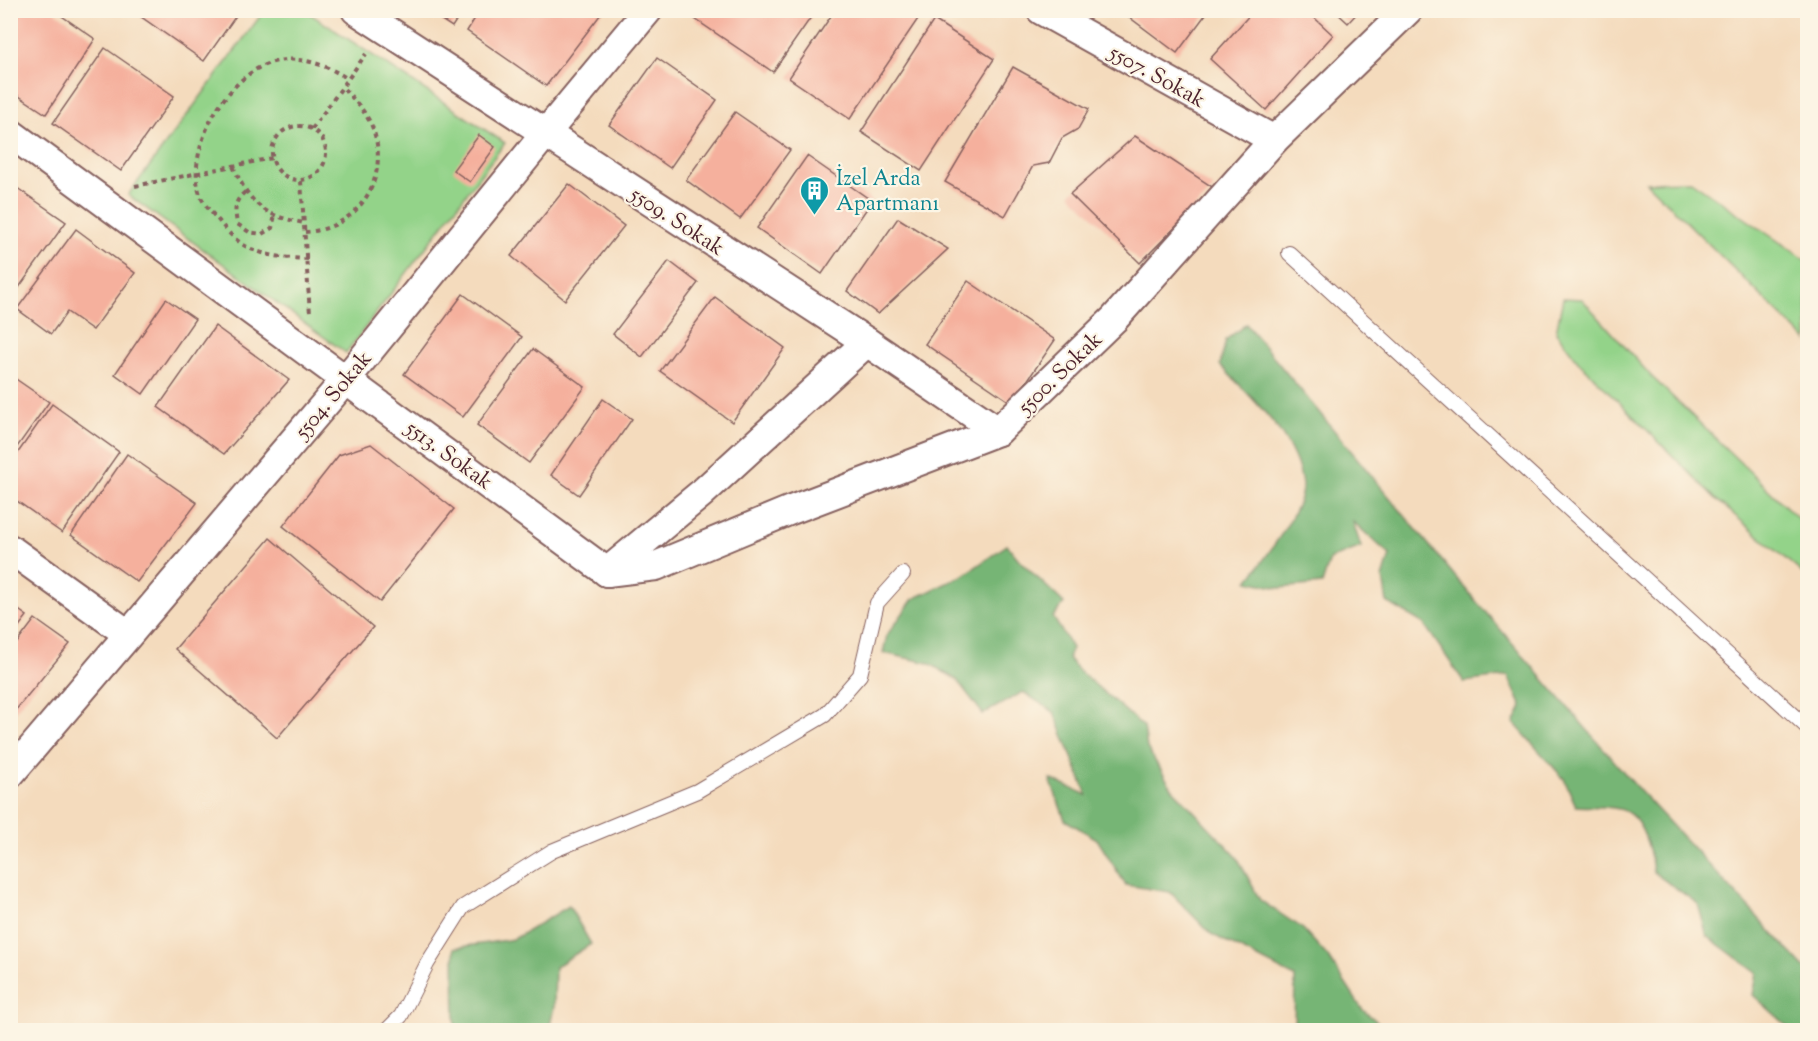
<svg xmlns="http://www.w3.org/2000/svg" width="1818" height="1041" font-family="'Sorts Mill Goudy',serif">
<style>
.green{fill:#93d389;stroke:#6e795a;stroke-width:1.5}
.forest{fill:#76b575;stroke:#606a50;stroke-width:1.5}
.building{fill:#f5b09d}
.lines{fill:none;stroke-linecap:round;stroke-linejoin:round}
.service-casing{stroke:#86615e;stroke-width:16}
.minor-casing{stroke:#86615e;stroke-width:32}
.path{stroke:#86615e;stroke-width:4;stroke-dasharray:4.5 4.5;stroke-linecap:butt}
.service{stroke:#fff;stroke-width:14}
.minor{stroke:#fff;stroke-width:28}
.labels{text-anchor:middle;stroke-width:4.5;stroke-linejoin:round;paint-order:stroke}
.street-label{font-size:22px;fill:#4a1f2b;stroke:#fcf5e5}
.culture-label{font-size:22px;fill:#0d838f;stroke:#fcf5e5;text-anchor:start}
</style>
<rect width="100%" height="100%" fill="#fcf5e5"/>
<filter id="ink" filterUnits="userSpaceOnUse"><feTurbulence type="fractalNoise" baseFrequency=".0167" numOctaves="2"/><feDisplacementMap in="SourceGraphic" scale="12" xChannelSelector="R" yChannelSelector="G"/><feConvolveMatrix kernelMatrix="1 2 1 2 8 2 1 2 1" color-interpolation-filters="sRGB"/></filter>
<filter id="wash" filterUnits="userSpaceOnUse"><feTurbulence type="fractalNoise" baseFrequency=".008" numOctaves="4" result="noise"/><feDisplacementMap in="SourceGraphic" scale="24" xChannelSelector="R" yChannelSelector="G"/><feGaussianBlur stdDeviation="1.35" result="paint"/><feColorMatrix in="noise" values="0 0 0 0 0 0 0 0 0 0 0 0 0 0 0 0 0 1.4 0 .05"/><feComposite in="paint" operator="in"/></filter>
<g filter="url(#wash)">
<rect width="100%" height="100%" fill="#f4dbbd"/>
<g class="green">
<polygon points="264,11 306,11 505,143 346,353 128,195"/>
<polygon points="1691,181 1807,261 1807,341 1646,182"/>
<polygon points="1563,298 1582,299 1651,376 1807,527 1807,577 1718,501 1578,361 1556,332"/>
</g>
<g class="forest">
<path d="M1246,324L1463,586L1640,791L1807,970V1030H1792L1753,995L1757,973L1707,936L1698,904L1653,872C1651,852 1643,814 1619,809C1605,806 1590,807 1576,806L1564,779L1514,723L1522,707L1508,676L1464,682L1424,624L1387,602L1383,578L1390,555L1353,522L1361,547L1330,559L1322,584L1279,588L1248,581C1262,562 1304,509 1302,485C1297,438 1251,397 1220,365L1226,340Z"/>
<polygon points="1007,545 1021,562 1064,603 1053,617 1072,648 1068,658 1078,670 1144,727 1147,748 1172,788 1237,857 1260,900 1303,929 1328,957 1362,1009 1387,1030 1294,1030 1295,977 1211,934 1170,892 1126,885 1097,839 1065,820 1050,779 1087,795 1054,712 1023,692 983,714 957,680 929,663 883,653 887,635 913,599 964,575"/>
<polygon points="569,906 591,944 555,967 554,1007 549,1030 455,1030 454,948 514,939"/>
</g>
<g id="blocks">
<g class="building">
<polygon points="10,10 53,10 95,39 46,114 10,90"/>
<polygon points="145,10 240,10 204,61 140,16"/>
<polygon points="426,10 463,10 452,27"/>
<polygon points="480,10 604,10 546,86 467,31"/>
<polygon points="702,10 816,10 773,72 695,19"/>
<polygon points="835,10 924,10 850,119 789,78"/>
<polygon points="1134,10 1209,10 1177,53 1129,17"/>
<polygon points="1254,10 1306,10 1333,35 1266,110 1210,59"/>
<polygon points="1334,10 1360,10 1348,23"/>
<polygon points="934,20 994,59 921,171 861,132"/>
<polygon points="105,48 174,96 121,171 53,123"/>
<polygon points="657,58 717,100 670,168 609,125"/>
<polygon points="1013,67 1089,109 1078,129 1062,138 1049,163 1033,166 1005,216 945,182"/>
<polygon points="735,112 790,150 740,219 686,180"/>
<polygon points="479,135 495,147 470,182 453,170"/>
<polygon points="1135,136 1214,188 1140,263 1070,194"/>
<polygon points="807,156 872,201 822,274 757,228"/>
<polygon points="10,183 66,222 10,300"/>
<polygon points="569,184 624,226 565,300 511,256"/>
<polygon points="898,218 948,249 878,314 847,291"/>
<polygon points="76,229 135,273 93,330 67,312 51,334 17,309"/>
<polygon points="669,261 698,283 642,357 613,334"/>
<polygon points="968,281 1055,340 1012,403 925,344"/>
<polygon points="463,294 522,337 463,417 404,374"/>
<polygon points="715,297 785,348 732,422 660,371"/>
<polygon points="166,299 195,319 143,394 115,374"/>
<polygon points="215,326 289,380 224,454 158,407"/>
<polygon points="533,349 585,387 529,463 477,425"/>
<polygon points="10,375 49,402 10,457"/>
<polygon points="603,399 632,419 579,495 551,475"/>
<polygon points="52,404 119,452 62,533 10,496 10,464"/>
<polygon points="371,444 454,509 380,602 283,526 339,455"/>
<polygon points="127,454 197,503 137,582 71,535"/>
<polygon points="270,538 373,627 277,738 175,649"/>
<polygon points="10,604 27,616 10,638"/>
<polygon points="35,619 70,644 10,717 10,652"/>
</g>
</g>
</g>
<g filter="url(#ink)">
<use href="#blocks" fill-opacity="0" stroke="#86615e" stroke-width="1.5"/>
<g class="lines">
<defs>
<g id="service">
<polyline points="1289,253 1808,728"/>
<polyline points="387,1030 401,1016 427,964 463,907 552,851 697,791 825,715 860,675 877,603 903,574"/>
</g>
<g id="minor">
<polyline points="356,10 867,342 998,431"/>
<polyline points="1041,10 1274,140"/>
<polyline points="10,133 607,572"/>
<polyline points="10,549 128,634"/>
<polyline points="607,572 656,566 791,510 998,431 1114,319 1274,140 1408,10"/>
<polyline points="607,572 702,493 867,342"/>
<polyline points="10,774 347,378 545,134 648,10"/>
</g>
</defs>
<use href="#service" class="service-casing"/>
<use href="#minor" class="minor-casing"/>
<g class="path">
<circle cx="299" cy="153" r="27"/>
<polyline points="312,129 366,54"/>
<path d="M233,166C250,204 263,216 305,223"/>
<polyline points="301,181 310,314"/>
<polyline points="135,186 272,158"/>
<path d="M245,192C233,202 235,210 237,224L249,232L262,234L272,228L275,215"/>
<path d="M305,232C360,229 393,175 371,124C364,110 353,98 342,87"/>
<path d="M308,259C289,258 271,257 254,250C241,246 227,232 219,221C213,214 206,207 202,199C188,171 204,127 221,103C232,88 250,69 270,63C298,54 325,64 348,79"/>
</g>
<use href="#service" class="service"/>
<use href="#minor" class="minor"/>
</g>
</g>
<defs>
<symbol id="building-pin" viewBox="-11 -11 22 30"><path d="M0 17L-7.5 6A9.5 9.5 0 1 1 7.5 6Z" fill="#0f9aa8" stroke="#fcf5e5"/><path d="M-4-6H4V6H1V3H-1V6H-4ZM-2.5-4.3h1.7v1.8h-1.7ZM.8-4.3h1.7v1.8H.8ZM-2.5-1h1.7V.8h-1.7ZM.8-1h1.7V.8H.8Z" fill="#fff"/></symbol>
</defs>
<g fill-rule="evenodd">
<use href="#building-pin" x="798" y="174" width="33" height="45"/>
</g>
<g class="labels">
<g class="street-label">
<text transform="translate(1158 75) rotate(29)" y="8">5507. Sokak</text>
<text transform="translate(678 220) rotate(33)" y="8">5509. Sokak</text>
<text transform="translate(1059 372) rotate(-44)" y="8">5500. Sokak</text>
<text transform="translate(332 394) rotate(-50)" y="8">5504. Sokak</text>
<text transform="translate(450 454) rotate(36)" y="8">5513. Sokak</text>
</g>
<g class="culture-label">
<text x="836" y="185">İzel Arda<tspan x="836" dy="25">Apartmanı</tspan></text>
</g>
</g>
<rect width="1818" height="1041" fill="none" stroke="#fcf5e5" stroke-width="36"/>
</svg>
